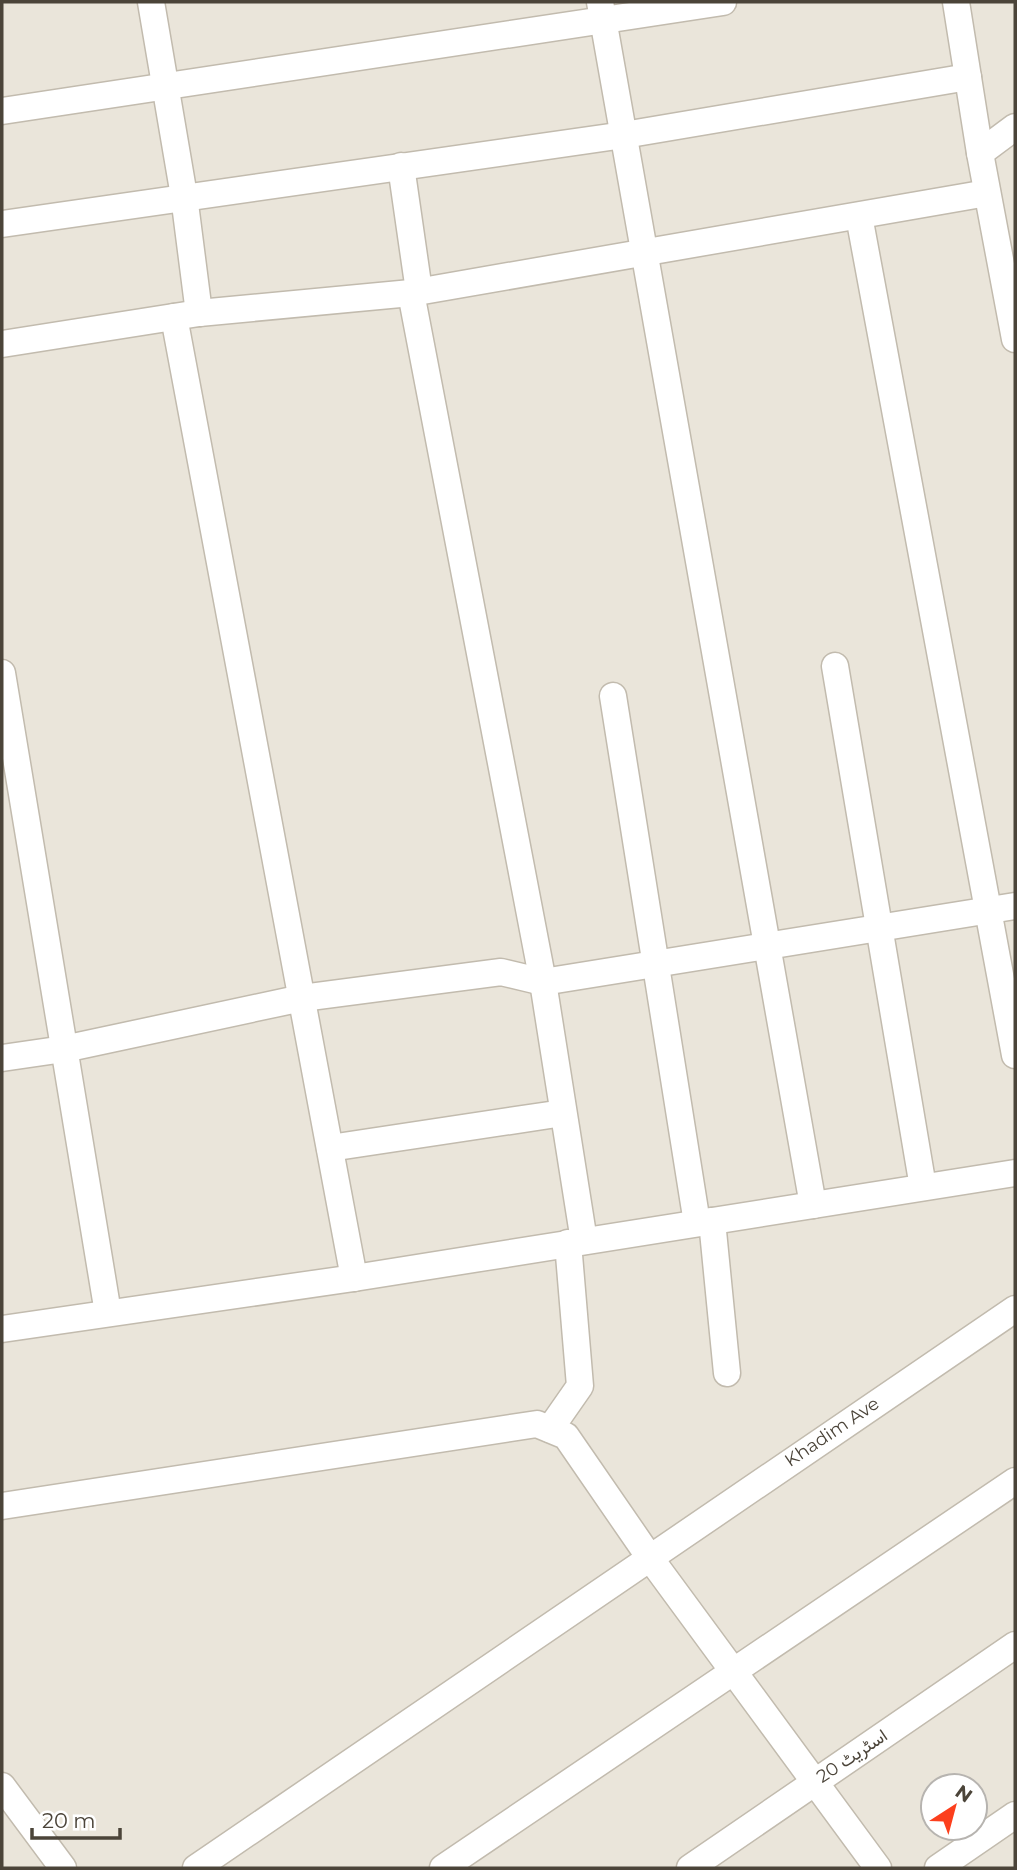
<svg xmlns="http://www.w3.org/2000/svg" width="1017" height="1870" font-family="Montserrat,Vazirmatn,sans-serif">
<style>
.residential{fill:#eae5da;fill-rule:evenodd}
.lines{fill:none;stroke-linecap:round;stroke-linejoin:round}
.minor-casing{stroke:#c2bbae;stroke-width:29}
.minor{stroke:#fff;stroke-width:26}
.labels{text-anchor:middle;stroke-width:5;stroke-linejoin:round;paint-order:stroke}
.street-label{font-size:18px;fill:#4b4439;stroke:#fff}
</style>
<rect width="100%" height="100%" fill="#f6f3ec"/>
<path class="residential" d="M2,2H1015V1868H2ZM933,1786H975V1828H933Z"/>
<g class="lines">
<defs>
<g id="minor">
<polyline points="151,2 184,196 199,313"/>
<polyline points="600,2 813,1205"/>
<polyline points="956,2 980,153 1015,339"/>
<polyline points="2,111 723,2"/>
<polyline points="980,153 1015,127"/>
<polyline points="401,166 419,291"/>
<polyline points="859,216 1015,1055"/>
<polyline points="2,224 624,135 968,77"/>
<polyline points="411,293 543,982 584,1241"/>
<polyline points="174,317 354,1278"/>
<polyline points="2,344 199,313 411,293 987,193"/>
<polyline points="835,666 923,1187"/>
<polyline points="2,673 108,1313"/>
<polyline points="613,696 697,1223"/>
<polyline points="2,1058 64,1049 302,998 501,972 543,982 1015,906"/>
<polyline points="330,1148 563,1113"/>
<polyline points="712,1221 727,1373"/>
<polyline points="2,1329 354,1278 1015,1173"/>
<polyline points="550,1429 580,1386 568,1243"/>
<polyline points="2,1506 537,1424 566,1436 650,1558 878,1868"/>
<polyline points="2,1786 63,1868"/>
<polyline points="196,1868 1015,1309"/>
<polyline points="443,1868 1015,1481"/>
<polyline points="690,1868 1015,1645"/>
<polyline points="938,1868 1015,1815"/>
</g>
</defs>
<use href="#minor" class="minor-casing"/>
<use href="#minor" class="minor"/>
</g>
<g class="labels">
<g class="street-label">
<text transform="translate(832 1432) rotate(-34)" y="6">Khadim Ave</text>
<text transform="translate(852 1756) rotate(-34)" y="6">اسٹریٹ 20</text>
</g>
</g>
<rect width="1017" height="1870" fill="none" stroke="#4b4439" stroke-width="7"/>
<g transform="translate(954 1807) rotate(36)"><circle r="33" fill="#ffffff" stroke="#b7b4b0" stroke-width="2"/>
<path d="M0-5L12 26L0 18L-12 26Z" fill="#fc3f1d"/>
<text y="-10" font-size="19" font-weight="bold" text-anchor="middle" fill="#4b4439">N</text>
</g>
<path d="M32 1828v10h88v-10" fill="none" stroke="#4b4439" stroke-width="3.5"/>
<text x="42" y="1828" font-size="21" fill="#4b4439" stroke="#ffffff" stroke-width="5" paint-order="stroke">20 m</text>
</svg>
